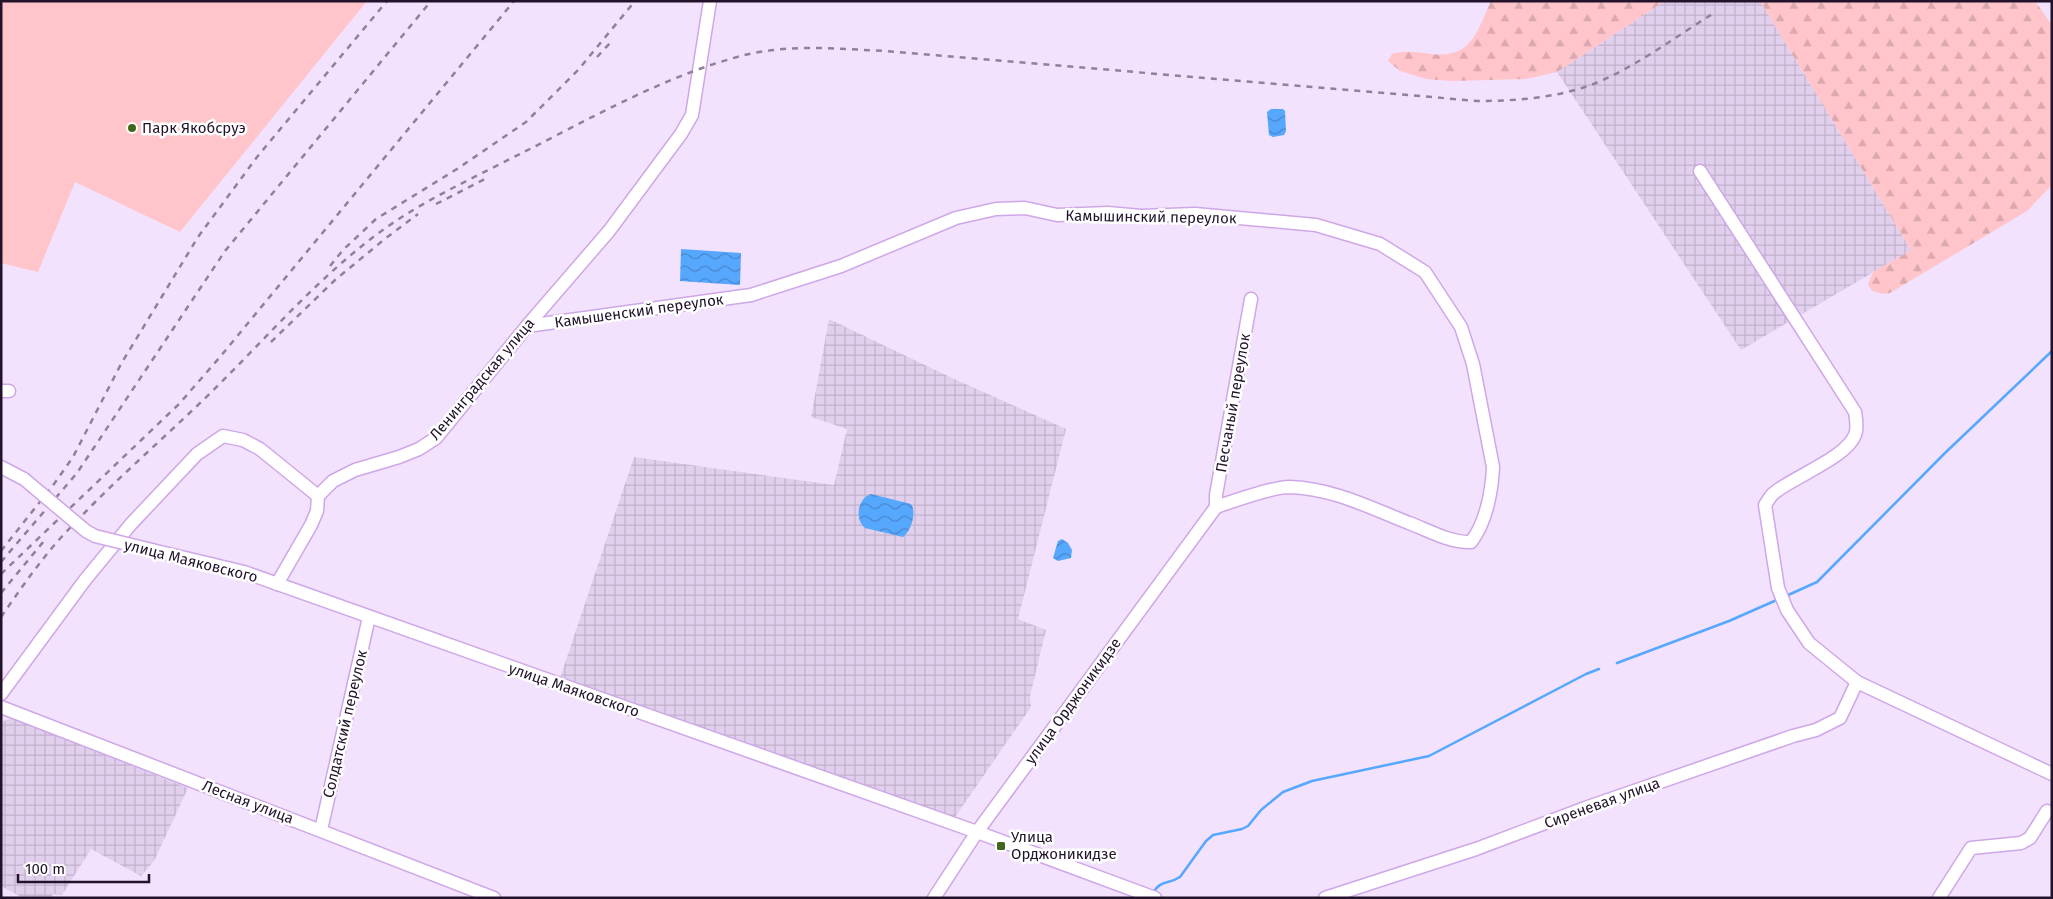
<svg xmlns="http://www.w3.org/2000/svg" width="2053" height="899" font-family="'Fira Sans',sans-serif">
<style>
.industrial{fill:url(#industrial-grid)}
.forest{fill:url(#forest-firs)}
.park{fill:#ffc5cb}
.water{fill:url(#water-waves)}
.lines{fill:none;stroke-linecap:round;stroke-linejoin:round}
.stream{stroke:#56a7fe;stroke-width:2.5}
.minor-casing{stroke:#cfa7e8;stroke-width:15}
.minor{stroke:#fff;stroke-width:12}
.rail{stroke:#90819a;stroke-width:2.5;stroke-dasharray:6 6;stroke-linecap:butt}
.minor-bridge-casing{stroke:#cfa7e8;stroke-width:15;stroke-linecap:butt}
.minor-bridge{stroke:#fff;stroke-width:12}
.poi-dot{fill:#42661e;stroke:#fff;stroke-width:2}
.labels{text-anchor:middle;stroke-width:5;stroke-linejoin:round;paint-order:stroke}
.poi-label{font-size:15px;fill:#22132b;stroke:#fff;text-anchor:start}
.street-label{font-size:15px;fill:#22132b;stroke:#fff}
</style>
<defs>
<pattern id="industrial-grid" width="8" height="8" patternUnits="userSpaceOnUse" patternTransform="scale(1.25)"><rect width="8" height="8" fill="#e1d0ed"/><path d="M0 4h8M4 0v8" fill="none" stroke="#c1b2cb"/></pattern>
<pattern id="forest-firs" width="22" height="20" patternUnits="userSpaceOnUse" patternTransform="scale(1.25)"><rect width="22" height="20" fill="#ffc5cb"/><path d="M5 1l3.5 6h-7zM16 11l3.5 6h-7z" fill="#daa8ae"/></pattern>
<pattern id="water-waves" width="16" height="10" patternUnits="userSpaceOnUse" patternTransform="scale(1.25)"><rect width="16" height="10" fill="#56a7fe"/><path d="M0 5q4-4 8 0t8 0" fill="none" stroke="#4787ce"/></pattern>
</defs>
<rect width="100%" height="100%" fill="#f2e2fd"/>
<g class="industrial">
<polygon points="1665,1 1760,1 1911,250 1741,350 1557,72"/>
<polygon points="829,319 950,377 1066,429 1018,619 1046,630 1030,696 1031,707 951,823 558,684 634,457 834,485 847,429 811,417"/>
<polygon points="12,718 188,788 154,861 141,876 91,849 62,895 53,894 51,898 23,898 1,886 1,722"/>
</g>
<g class="forest">
<path d="M1491,1H1665L1557,72L1526,79L1452,81L1426,79L1400,71L1388,61L1392,54C1405,50 1417,52 1431,54C1471,59 1477,32 1491,1Z"/>
<polygon points="1760,1 2035,1 2052,25 2052,185 2027,211 1890,293 1883,294 1872,291 1868,284 1873,272 1911,250"/>
</g>
<polygon class="park" points="1,1 367,1 180,232 75,182 38,272 1,263"/>
<g class="water">
<polygon points="1271,109 1283,109 1285,111 1286,131 1284,135 1273,137 1269,135 1267,112"/>
<polygon points="681,249 741,253 740,285 680,281"/>
<path d="M871,494L911,504C917,513 911,531 903,537L865,528C854,519 858,498 871,494Z"/>
<polygon points="1062,539 1068,543 1072,550 1071,558 1058,561 1053,558 1058,541"/>
</g>
<g class="lines">
<g class="stream">
<polyline points="1786,596 1817,582 1945,453 2052,351"/>
<polyline points="1617,663 1729,621 1779,599"/>
<path d="M1153,893C1161,879 1168,885 1180,877L1206,841L1213,835L1242,829L1248,826L1261,810L1283,792L1312,781L1429,756L1586,674L1599,669"/>
</g>
<defs>
<g id="minor">
<path d="M1700,171L1855,412C1856,419 1858,428 1855,435C1846,458 1793,477 1774,493C1770,496 1768,501 1765,505L1778,588L1787,610L1809,643L1857,682L2052,774"/>
<path d="M527,326L751,295L841,266L956,218L996,209L1025,208L1057,215L1108,213L1141,216L1195,214L1316,225L1380,244L1425,272L1461,327L1473,364L1493,467C1492,491 1486,523 1471,542C1450,543 1428,530 1409,523C1371,508 1332,488 1289,487C1273,487 1233,501 1216,507"/>
<polyline points="1,391 9,391"/>
<polyline points="1,467 24,479"/>
<polyline points="318,496 333,481 355,470 399,457 419,449 436,438 527,326 609,231 681,134 692,115 710,1"/>
<polyline points="1216,507 1216,495 1251,299"/>
<polyline points="152,550 244,572 977,832 1155,898"/>
<polyline points="277,584 311,525 317,511 318,496"/>
<polyline points="1,694 85,580 131,524 197,454 223,436 243,440 260,449 318,496"/>
<polyline points="1,707 494,898"/>
<polyline points="321,830 369,617"/>
<polyline points="934,898 977,832 1216,507"/>
<polyline points="1325,898 1476,849 1585,808 1793,736 1816,730 1840,718 1857,682"/>
<polyline points="1939,898 1971,848 2021,843 2030,838 2047,811"/>
</g>
</defs>
<use href="#minor" class="minor-casing"/>
<use href="#minor" class="minor"/>
<g class="rail">
<polyline points="597,57 611,42"/>
<polyline points="436,204 485,179"/>
<polyline points="330,266 343,250 376,219 457,169 526,122 579,69 635,1"/>
<polyline points="271,342 335,280 386,238 418,214"/>
<polyline points="1,551 54,484 73,457 121,364 198,237 257,157 387,1"/>
<polyline points="1,562 77,473 225,251 431,1"/>
<polyline points="1,574 179,404 220,357 514,1"/>
<polyline points="1,593 44,541"/>
<path d="M1,617C22,587 43,556 68,530C109,486 155,446 198,405C256,350 308,287 372,238C416,204 465,182 514,157C588,120 669,73 749,54C795,44 840,49 886,51L1478,101C1515,101 1553,98 1588,86C1632,70 1675,37 1714,13"/>
</g>
<defs>
<polyline id="minor-bridge" points="24,479 86,531 95,536 152,550"/>
</defs>
<use href="#minor-bridge" class="minor-bridge-casing"/>
<use href="#minor-bridge" class="minor-bridge"/>
</g>
<g class="poi-dot">
<circle cx="132" cy="128" r="5"/>
<rect x="996" y="841" width="10" height="10" rx="2.5"/>
</g>
<g class="labels">
<g class="poi-label">
<text x="142" y="133">Парк Якобсруэ</text>
<text x="1011" y="842">Улица<tspan x="1011" dy="17">Орджоникидзе</tspan></text>
</g>
<g class="street-label">
<text transform="translate(1151 217) rotate(1)" y="5">Камышинский переулок</text>
<text transform="translate(639 311) rotate(-8)" y="5">Камышенский переулок</text>
<text transform="translate(482 379) rotate(-50)" y="5">Ленинградская улица</text>
<text transform="translate(1233 403) rotate(-80)" y="5">Песчаный переулок</text>
<text transform="translate(191 561) rotate(14)" y="5">улица Маяковского</text>
<text transform="translate(574 690) rotate(19)" y="5">улица Маяковского</text>
<text transform="translate(1073 701) rotate(-54)" y="5">улица Орджоникидзе</text>
<text transform="translate(345 724) rotate(-77)" y="5">Солдатский переулок</text>
<text transform="translate(248 802) rotate(21)" y="5">Лесная улица</text>
<text transform="translate(1602 803) rotate(-20)" y="5">Сиреневая улица</text>
</g>
</g>
<rect width="2053" height="899" fill="none" stroke="#22132b" stroke-width="5"/>
<path d="M18 874v8h131v-8" fill="none" stroke="#22132b" stroke-width="2.5"/>
<text x="25" y="874" font-size="15" fill="#22132b" stroke="#ffffff" stroke-width="4" paint-order="stroke">100 m</text>
</svg>
